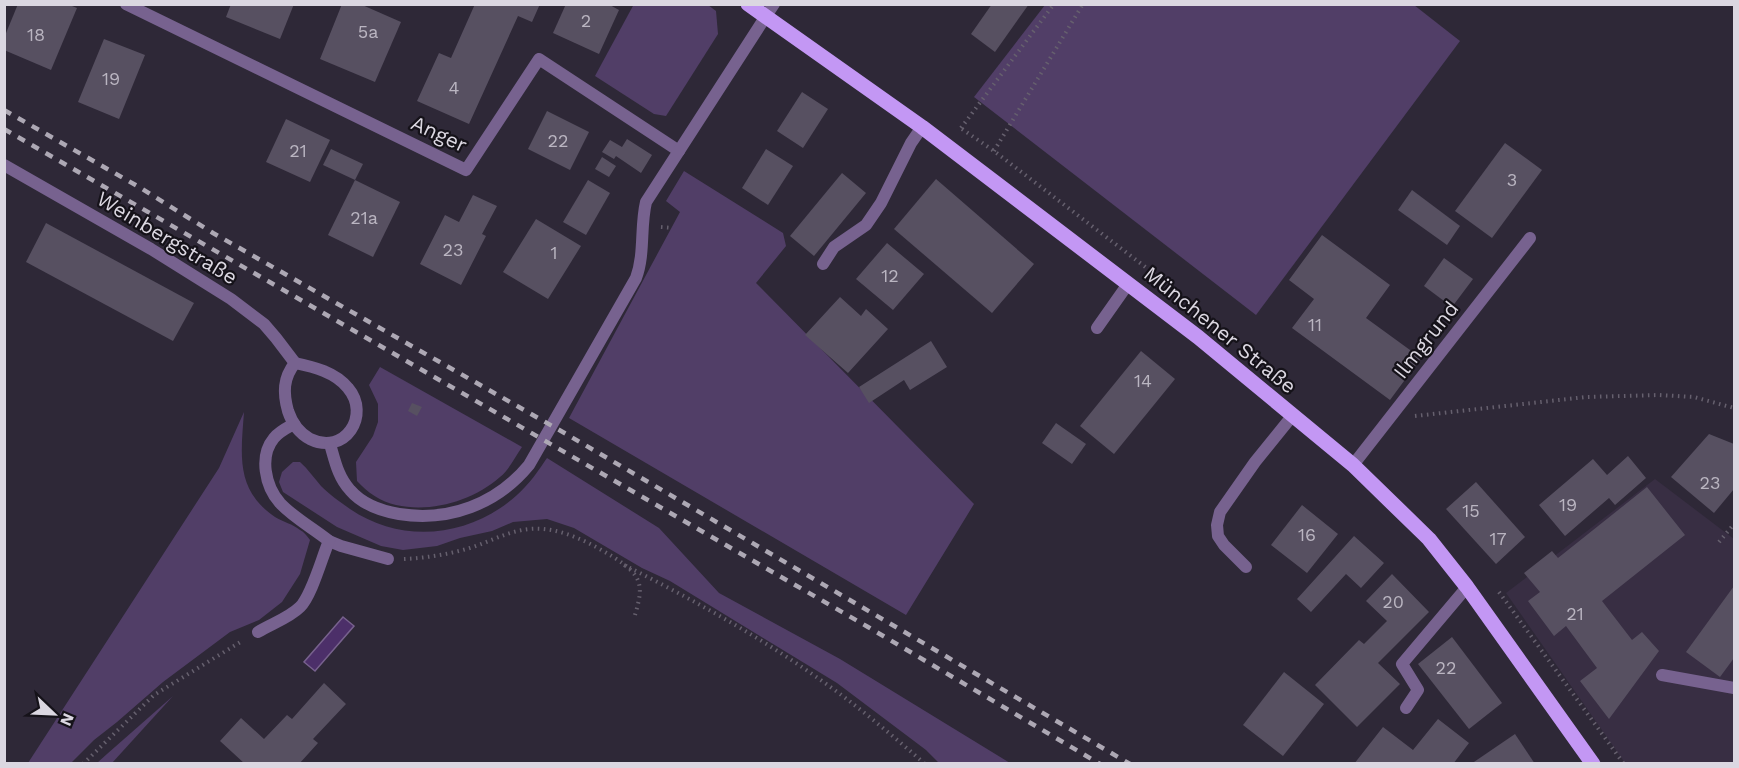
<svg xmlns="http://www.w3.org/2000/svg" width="1739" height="768" font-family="'Work Sans',sans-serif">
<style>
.built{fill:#382e43}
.green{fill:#513e67}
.water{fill:#4c2f69;stroke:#77618d;stroke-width:1.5}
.building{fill:#575061}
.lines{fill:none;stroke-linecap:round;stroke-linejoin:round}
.path{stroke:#66606e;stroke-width:4;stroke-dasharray:1.5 4.5;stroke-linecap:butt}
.lane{stroke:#77628f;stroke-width:12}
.street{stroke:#77628f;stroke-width:12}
.primary{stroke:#c397f4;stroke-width:15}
.rail{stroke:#ada8b4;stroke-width:4.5;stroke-dasharray:8 8;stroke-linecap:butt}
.labels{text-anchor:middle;stroke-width:4.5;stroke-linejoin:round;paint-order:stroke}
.number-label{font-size:18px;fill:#bab5c1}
.street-label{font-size:21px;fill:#dbd7e1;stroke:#151219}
</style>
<rect width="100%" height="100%" fill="#2e2837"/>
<polygon class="built" points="1655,479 1734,539 1734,763 1625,763 1506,593"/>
<g class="green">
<polygon points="634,4 708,5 716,11 718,34 666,116 654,114 595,76"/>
<polygon points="1045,5 1414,5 1460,41 1256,315 974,97"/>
<polygon points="684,171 783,233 786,246 756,283 974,504 906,615 569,418 680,212 666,201"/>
<path d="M380,367L522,447C515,457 509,470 500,477C473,501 431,513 396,505C381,502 367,492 357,481L356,462L373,436L378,422V404L369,385Z"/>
<path d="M244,412C241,454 235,490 275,517C283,522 293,524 300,530C304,532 307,536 310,540L300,574L282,602L259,620L230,632L163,682L117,722L94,740L71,763H28L219,468Z"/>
<path d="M547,458L659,528L719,593L840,659L1010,763H939L926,750L837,683L670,581L642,568L574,528L547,519L513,522L492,531L460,538L437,546L403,550L381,546L337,527L283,492L279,482L282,472L293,462H300C308,469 314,478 321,486C329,494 340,502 350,509C406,547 479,536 525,487C533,479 540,468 547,458Z"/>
<polygon points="173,696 112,763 97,763 107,754"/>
</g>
<polygon class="water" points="343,617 354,626 315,671 304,662"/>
<g class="building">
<polygon points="18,4 67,4 77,8 51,70 4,50 4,38"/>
<polygon points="231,4 294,4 280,39 226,17"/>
<polygon points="342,4 360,4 401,22 375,82 320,59"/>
<polygon points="475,4 540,4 532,22 518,16 469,124 417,101 439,53 451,58"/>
<polygon points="566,4 608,4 619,10 599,54 553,33"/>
<polygon points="992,4 1029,4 995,52 971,34"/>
<polygon points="104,39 145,55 119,119 78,102"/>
<polygon points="802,92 828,109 803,148 777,131"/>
<polygon points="547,111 589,132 570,170 528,149"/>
<polygon points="286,119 330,140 310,182 266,162"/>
<polygon points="627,139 652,155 641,173 616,156 614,159 602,152 610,140 622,147"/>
<polygon points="1505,143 1542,170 1492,238 1455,211"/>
<polygon points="331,149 363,164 355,180 323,165"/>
<polygon points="766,149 793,166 768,205 742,188"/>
<polygon points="602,157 616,166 609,177 595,169"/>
<polygon points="842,173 866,193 814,256 790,236"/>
<polygon points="936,179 1034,264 992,313 894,229"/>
<polygon points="355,180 400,202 373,257 328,235"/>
<polygon points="588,180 610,193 586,235 563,222"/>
<polygon points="1412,190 1460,226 1447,245 1398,210"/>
<polygon points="473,195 497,206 482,234 486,236 461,285 420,264 445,215 459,222"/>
<polygon points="536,219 581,246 548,299 503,272"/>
<polygon points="46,223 194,303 173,341 26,262"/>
<polygon points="1322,235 1390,285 1366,318 1421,358 1390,400 1292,328 1314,299 1289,280"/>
<polygon points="887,243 924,274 893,310 856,279"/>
<polygon points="1444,258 1473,279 1452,307 1424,286"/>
<polygon points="840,297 861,316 866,309 888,329 848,373 805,335"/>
<polygon points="931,341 947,367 910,390 904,380 869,403 859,387"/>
<polygon points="1141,351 1175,379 1114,454 1080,426"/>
<polygon points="412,403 422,407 417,416 408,411"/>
<polygon points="1056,423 1086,444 1072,464 1042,443"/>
<polygon points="1709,434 1734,444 1734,489 1714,513 1671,477"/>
<polygon points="1628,456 1646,478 1615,505 1609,498 1565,536 1539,505 1593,459 1607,475"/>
<polygon points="1476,482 1525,537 1496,564 1446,509"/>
<polygon points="1647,487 1685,535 1602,601 1632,640 1642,632 1659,651 1609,719 1580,681 1597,668 1566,626 1554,636 1528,601 1540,592 1524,573 1552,551 1558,558"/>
<polygon points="1302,505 1338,534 1307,573 1271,545"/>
<polygon points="1354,536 1384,563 1361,588 1346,574 1311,612 1297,599"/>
<polygon points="1392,574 1429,612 1378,663 1400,684 1357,727 1315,685 1359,640 1364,644 1387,621 1366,601"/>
<polygon points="1734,586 1734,658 1720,677 1686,652"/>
<polygon points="1452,637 1502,703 1469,729 1418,664"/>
<polygon points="1284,672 1324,704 1283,756 1243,725"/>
<polygon points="324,683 346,704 313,739 318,743 299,764 245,764 220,741 241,718 264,739 287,715 292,719"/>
<polygon points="1438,719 1469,743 1453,764 1354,764 1383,727 1413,750"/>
<polygon points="1515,734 1535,764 1471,764"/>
</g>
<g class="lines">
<g class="path">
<polyline points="961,128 1054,4"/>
<polyline points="962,129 994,151 1174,289"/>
<polyline points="994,151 1083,4"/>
<polyline points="661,227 673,228"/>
<polyline points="1415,416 1586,397 1659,395 1694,397 1734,408"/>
<polyline points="1719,542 1734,524"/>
<path d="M404,559C424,558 444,555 463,550C490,543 514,526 543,529C568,531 594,545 615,558C642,576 644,585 635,615"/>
<path d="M624,565C702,604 778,647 848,700C874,720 900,742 925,764"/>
<polyline points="1499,592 1624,764"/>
<polyline points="83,764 154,695 242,641"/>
</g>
<g class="lane">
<polyline points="766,16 774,4"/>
<polyline points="823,264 834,247 866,225 881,203 911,143 922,127"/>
<polyline points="1097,328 1128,284"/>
<polyline points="329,541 341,546 388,559"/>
<polyline points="1246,567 1224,545 1218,536 1217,525 1220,512 1255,462 1293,415"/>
<path d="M258,632C271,624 289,618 300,607C312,595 322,557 329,541C313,528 294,518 280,503C265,486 259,456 274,438C280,431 287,428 294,424"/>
<polyline points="1662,675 1734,688"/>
<polyline points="1406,708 1418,690 1402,664 1467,587"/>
</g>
<g class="street">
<polyline points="126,4 466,170 539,59 679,151"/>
<polyline points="4,165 151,249 231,299 264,324 276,338 295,363"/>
<path d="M295,363C314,367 335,372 348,388C371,415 345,456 310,439C299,433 292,423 288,411C283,393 283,378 295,363Z"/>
<path d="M330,444C335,461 338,477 350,490C362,504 381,511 399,514C449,522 497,504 529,465L636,278C645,254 640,227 646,202L766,16"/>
<polyline points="1353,465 1530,238"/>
</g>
<polyline class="primary" points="748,4 922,127 1198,337 1353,465 1429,539 1467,587 1593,764"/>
<g class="rail">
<polyline points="4,110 139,187 213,233 561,431 1130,764"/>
<polyline points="4,129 868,627 1100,764"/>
</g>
</g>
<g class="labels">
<g class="number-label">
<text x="586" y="27">2</text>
<text x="368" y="38">5a</text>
<text x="36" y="41">18</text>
<text x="111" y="85">19</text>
<text x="454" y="94">4</text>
<text x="558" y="147">22</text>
<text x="298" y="157">21</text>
<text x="1512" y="186">3</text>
<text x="364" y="224">21a</text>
<text x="453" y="256">23</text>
<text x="554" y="259">1</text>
<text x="890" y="282">12</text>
<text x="1315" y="331">11</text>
<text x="1143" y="387">14</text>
<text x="1710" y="489">23</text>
<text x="1568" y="511">19</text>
<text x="1471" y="517">15</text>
<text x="1307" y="541">16</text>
<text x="1498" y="545">17</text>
<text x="1393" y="608">20</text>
<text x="1575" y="620">21</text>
<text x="1446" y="674">22</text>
</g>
<g class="street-label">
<text transform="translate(439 134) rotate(25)" y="7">Anger</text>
<text transform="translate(167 238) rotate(31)" y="7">Weinbergstraße</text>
<text transform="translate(1220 330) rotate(39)" y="7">Münchener Straße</text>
<text transform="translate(1426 340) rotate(-52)" y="7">Ilmgrund</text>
</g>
</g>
<rect width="1739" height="768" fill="none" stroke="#dbd7e1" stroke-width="12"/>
<g transform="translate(54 714) rotate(113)" stroke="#151219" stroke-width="4.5" paint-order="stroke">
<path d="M0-4.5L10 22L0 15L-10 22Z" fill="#dbd7e1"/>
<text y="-9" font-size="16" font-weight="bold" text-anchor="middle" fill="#dbd7e1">N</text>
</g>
</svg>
